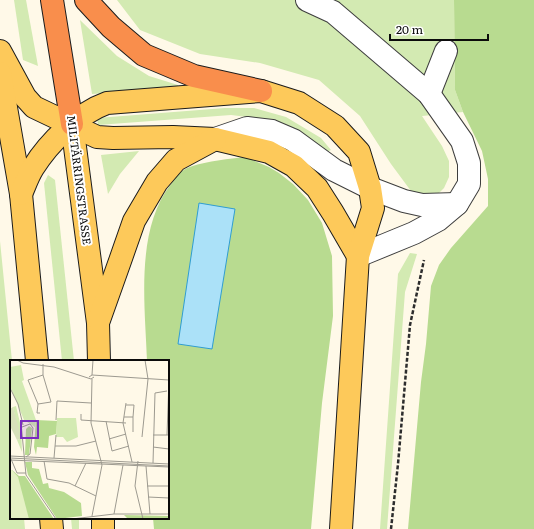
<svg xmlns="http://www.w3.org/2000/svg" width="534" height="529" font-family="Literata,serif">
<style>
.green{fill:#d3eab2}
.forest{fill:#b8db90}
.water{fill:#abe1f8;stroke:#309dd1}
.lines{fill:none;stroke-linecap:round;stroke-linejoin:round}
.minor-casing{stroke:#3e3e3e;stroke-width:24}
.major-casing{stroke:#1c1c1c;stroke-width:24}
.highway-casing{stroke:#1c1c1c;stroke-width:24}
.path{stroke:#2d2d2d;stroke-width:2.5;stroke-dasharray:4 2;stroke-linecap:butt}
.minor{stroke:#fff;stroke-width:22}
.major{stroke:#fdc95a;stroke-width:22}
.highway{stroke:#f98e4c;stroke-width:22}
.labels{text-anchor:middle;stroke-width:4;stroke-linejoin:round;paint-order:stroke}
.street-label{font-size:11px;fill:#0b0b0b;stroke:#fff}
.inset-road{fill:none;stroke:#9d9a90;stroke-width:1}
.view{fill:#7b2cbf;fill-opacity:0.15;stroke:#7b2cbf;stroke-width:2}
.inset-edge{fill:none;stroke:#0b0b0b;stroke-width:2}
</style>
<rect width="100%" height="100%" fill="#fff9e8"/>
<g class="green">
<polygon points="14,0 26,0 38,66 23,60"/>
<polygon points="117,0 454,0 455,90 463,112 422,116 442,146 449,161 449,177 444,188 436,196 423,196 411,191 391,164 360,116 319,80 260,63 200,54 140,30"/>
<polygon points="80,20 117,56 149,76 178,85 178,88 92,94"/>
<polygon points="225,108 254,108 286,117 321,138 331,150 326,152 264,119 231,115 98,125 97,118"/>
<polygon points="139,151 120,174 108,194 101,155"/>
<polygon points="48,175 55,180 74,361 62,361 44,183"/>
<polygon points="0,241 12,361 11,361 11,518 24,518 25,529 0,529"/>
<polygon points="410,253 417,254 405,292 387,529 380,529 398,274"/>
<polygon points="71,518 79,518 79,529 72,529"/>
</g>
<g class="forest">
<polygon points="454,0 534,0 534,529 408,529 421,382 426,344 431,286 439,265 451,248 488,206 488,179 482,151 463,112 455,90"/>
<path d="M245,157L269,167L279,173L293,184L308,200L322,223L332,256L333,316L322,403L311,529H154L153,518H168V361H147C145,305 135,230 171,184C174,180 177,175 181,172C192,162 230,159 245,157Z"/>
</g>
<polygon class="water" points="199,203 235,209 212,349 178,344"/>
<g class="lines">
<defs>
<g id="minor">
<polyline points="307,0 333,12 429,94 462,141 469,163 469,184 457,204 438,220 414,233 358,256"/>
<polyline points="429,94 446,51"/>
<polyline points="215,139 247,128 272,131 293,140 334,170 370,188 404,201 422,205 457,204"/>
</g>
<g id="major">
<polyline points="0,51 25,97 34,107 97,137 113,138 173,137 215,139 269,152 294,166 317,188 333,213 358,256"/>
<polyline points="0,73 21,194 37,361"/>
<polyline points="72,124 98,323 99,361"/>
<path d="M21,194C25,185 28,176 33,168C49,142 79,113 107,103L261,91L299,103L335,126L359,152L370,188L373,208L358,256L341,529"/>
<polyline points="99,320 120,261 134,221 157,182 176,160 215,139"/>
<polyline points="51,518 52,529"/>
<polyline points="103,518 103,529"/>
</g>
<g id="highway">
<polyline points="52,0 72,124"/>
<polyline points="86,0 111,27 144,55 194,76 261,91"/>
</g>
</defs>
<use href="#minor" class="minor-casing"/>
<use href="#major" class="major-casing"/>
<use href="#highway" class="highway-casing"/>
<polyline class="path" points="391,529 398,464 410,325 424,260"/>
<use href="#minor" class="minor"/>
<use href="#major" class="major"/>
<use href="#highway" class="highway"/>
</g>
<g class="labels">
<g class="street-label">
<text transform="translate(79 180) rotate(83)" y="4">MILITÄRRINGSTRASSE</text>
</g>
</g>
<g transform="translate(10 360)">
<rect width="159" height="159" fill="#fff9e8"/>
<path d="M11,5L14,20L12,21L26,60L25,67L14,60L0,26V7ZM6,46L11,67L12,92L7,80L10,79L3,47ZM47,58H66L68,77L57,82L53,77H46Z" fill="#d3eab2"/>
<path d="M26,60L47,61L46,74L39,76L38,88L27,87L26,95L24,87ZM19,66L22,68L19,95H15L16,69ZM15,102H22V108L29,109L33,124L38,123L39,128L54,132L71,143L72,156L47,159L18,115ZM2,110L9,116H15L44,159H14L0,112ZM114,155L159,156V159H118Z" fill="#b8db90"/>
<path d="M3,47L10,73V79L7,80L0,66V49Z" fill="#d7e0ba"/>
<path d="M2,110L8,117L19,159H0V111Z" fill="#e5f1c4"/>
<path class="inset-road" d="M7,0L13,3L44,7L81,19L84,17M33,4V15L41,42M82,15L83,0M79,17L82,15L159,20M0,28L8,44L13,65M116,43L113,63L122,102M28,44L41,42M30,53H27L28,44L18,20L33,15M71,54V60L116,63M114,57H123L124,45H116M46,60L47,41L81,43M96,61L102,91L119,86M11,63L16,115L46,159M12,67L20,64L23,68L20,94L16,97M123,72V57M143,75H159M157,75L159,20M132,77L138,19L135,0M99,79L116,74M45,86H66L86,81M143,87L159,89M0,96L159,104M0,98L159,106M44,98L46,75M1,99L7,113H16M0,100L159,107M34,101L37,119L59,123L86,136M128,101L125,126L133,159M143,103L145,33L157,31M136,106L140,154M65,126L76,103M137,126H159M138,137L159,138M104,154L113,105M82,156L92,105L81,63L82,19M62,159L104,154H159"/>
<path class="view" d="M11,61H28V78H11Z"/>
<rect width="159" height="159" class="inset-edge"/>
</g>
<path d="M390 34v6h98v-6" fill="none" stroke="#0b0b0b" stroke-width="2"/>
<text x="396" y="34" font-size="12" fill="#0b0b0b" stroke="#ffffff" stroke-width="3" paint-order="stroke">20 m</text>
</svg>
